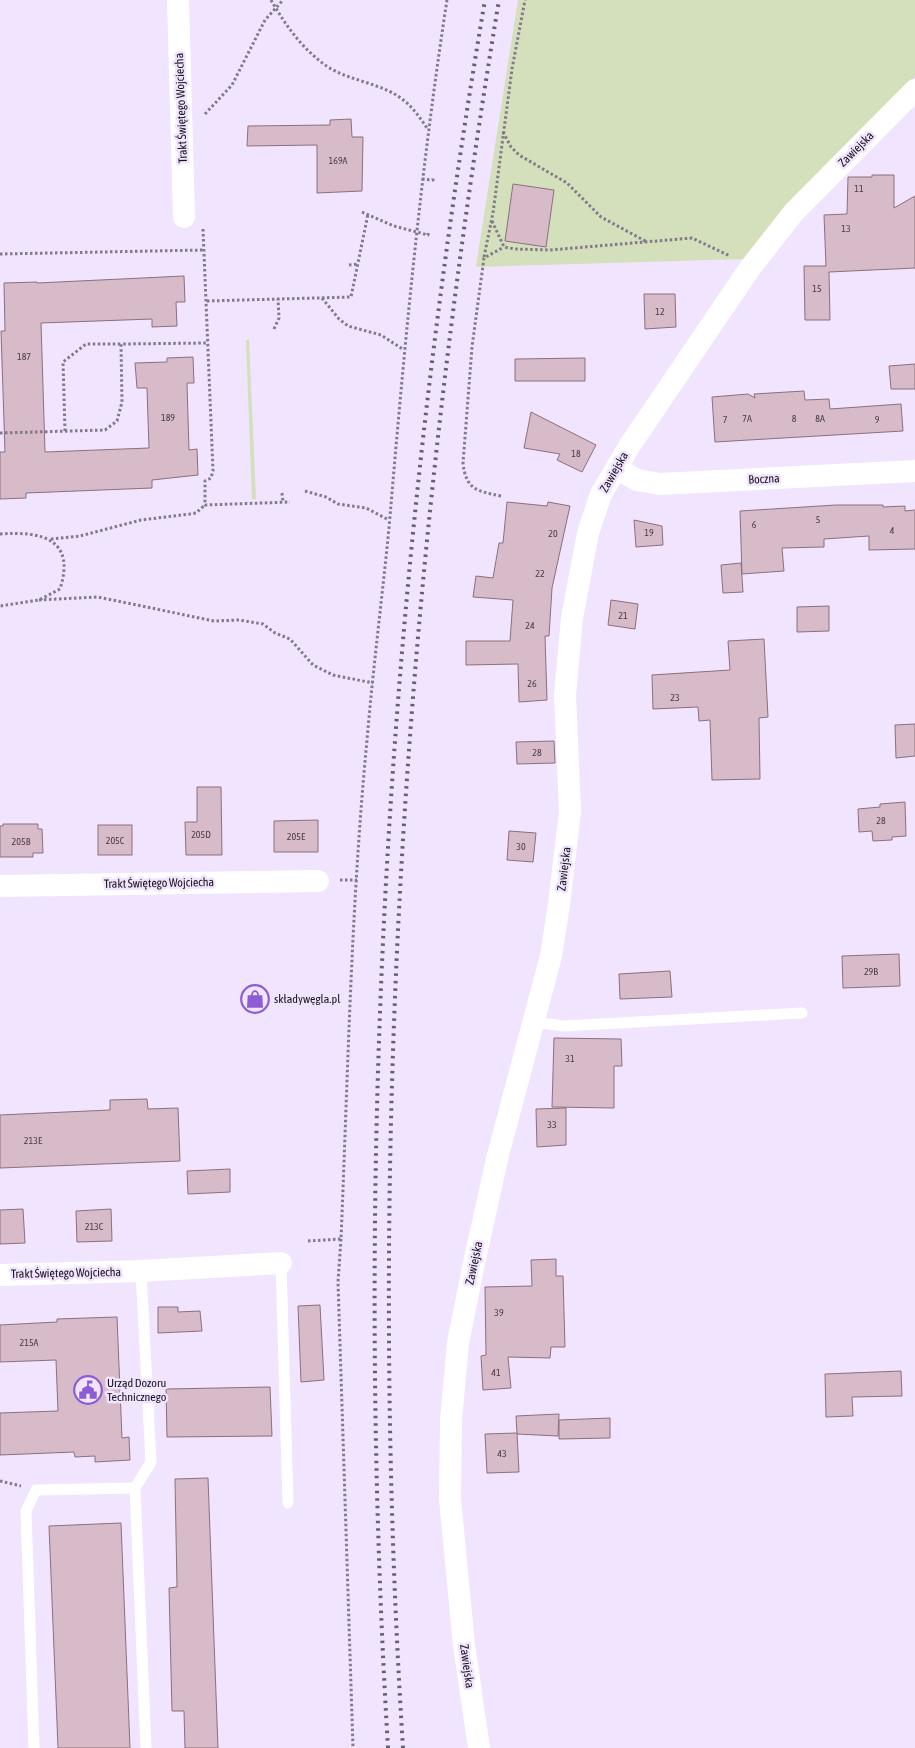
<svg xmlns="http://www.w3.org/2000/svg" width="915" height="1748" font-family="'Asap Condensed',sans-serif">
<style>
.green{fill:#d4e0bb}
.building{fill:#d8bbc8;stroke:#8a707c}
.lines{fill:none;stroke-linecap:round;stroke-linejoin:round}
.path{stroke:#82798a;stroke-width:3;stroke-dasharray:2.5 2.5;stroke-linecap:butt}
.lane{stroke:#fff;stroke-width:11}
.street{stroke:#fff;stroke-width:22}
.rail{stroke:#675f6e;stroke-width:4;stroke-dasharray:2.5 5;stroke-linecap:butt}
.labels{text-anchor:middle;stroke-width:5;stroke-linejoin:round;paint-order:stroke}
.number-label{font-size:10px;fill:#483d47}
.street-label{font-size:12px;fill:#18131c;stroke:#f1e4fe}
.poi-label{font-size:12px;fill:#18131c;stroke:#f1e4fe;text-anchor:start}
</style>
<rect width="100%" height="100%" fill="#f1e4fe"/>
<g class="green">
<polygon points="518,0 915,0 915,77 745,259 478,267 476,266"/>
<polygon points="249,339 256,499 252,500 246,340"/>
</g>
<g class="building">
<polygon points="351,119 352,137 363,137 362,191 317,193 317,145 247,146 248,126 330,125 330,120"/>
<polygon points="872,175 894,175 894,208 915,196 915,268 829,272 830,320 805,320 804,266 826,266 824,215 847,214 848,177 872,177"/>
<polygon points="513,184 554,190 546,247 505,241"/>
<polygon points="184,276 185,302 176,302 177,326 152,327 152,319 41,323 45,452 149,448 147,388 137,388 135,363 167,362 167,358 193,357 194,383 187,383 189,450 197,449 198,475 152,480 152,488 26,493 26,498 0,499 0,452 5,452 1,331 5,331 4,283 37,282 37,283"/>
<polygon points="644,294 675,294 676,327 645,329"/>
<polygon points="585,358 585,381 515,381 515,359"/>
<polygon points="915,364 915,389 891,389 889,366"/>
<polygon points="804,391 805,400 829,399 830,409 901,404 903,431 715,442 712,397 748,394 755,398 754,394"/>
<polygon points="531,412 596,445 582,472 557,460 560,454 524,448"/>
<polygon points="507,502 547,506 548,502 570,506 552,588 549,636 545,636 547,700 519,702 518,664 466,665 466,641 510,641 513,600 473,597 476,576 493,578 499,543 503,543"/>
<polygon points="836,505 883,505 883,507 905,506 905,511 915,510 915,549 869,550 869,536 824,539 824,547 782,548 784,571 742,574 740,511"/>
<polygon points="634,520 662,526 663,545 636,547"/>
<polygon points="741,563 743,592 723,593 721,565"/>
<polygon points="611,600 638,604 635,629 608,625"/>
<polygon points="829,606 829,631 797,632 797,607"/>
<polygon points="764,639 768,717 759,718 760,779 712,780 710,720 699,721 698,707 653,709 652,675 730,670 728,641"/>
<polygon points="915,724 915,756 896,758 895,725"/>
<polygon points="554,741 555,763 517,764 516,742"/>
<polygon points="197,787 221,787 222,855 186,855 185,822 197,822"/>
<polygon points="905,802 906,836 892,837 892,840 873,841 872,831 859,832 858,809 880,807 880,804"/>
<polygon points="318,820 318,852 274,852 274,821"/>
<polygon points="3,824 38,824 38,829 42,829 43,853 33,853 33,857 0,857 0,826 3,826"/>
<rect x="98" y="825" width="34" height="30"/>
<polygon points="509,831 536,833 533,862 507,860"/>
<polygon points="899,954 900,986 843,988 842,956"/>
<polygon points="670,971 672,997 620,999 619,974"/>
<polygon points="554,1038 621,1039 622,1066 614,1066 614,1108 552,1107"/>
<polygon points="147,1099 148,1109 178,1108 180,1161 0,1168 0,1115 110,1110 110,1100"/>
<polygon points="566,1108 566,1145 537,1147 536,1109"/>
<polygon points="230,1169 230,1192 188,1194 187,1171"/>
<polygon points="23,1209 25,1243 0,1244 0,1210"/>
<polygon points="111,1209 112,1241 77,1242 76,1211"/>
<polygon points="556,1259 556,1276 563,1276 565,1347 551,1347 550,1358 508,1357 511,1388 483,1390 481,1356 486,1355 485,1287 532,1286 531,1260"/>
<polygon points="320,1305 324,1380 301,1382 298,1306"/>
<polygon points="158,1307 178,1307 178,1312 200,1311 202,1331 158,1333"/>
<polygon points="117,1317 122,1438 129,1437 130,1460 95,1462 95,1456 75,1457 74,1452 0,1455 0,1413 58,1411 56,1360 0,1362 0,1325 57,1322 57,1319"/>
<polygon points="901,1371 902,1396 852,1397 853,1416 826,1417 825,1374"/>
<polygon points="270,1387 272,1436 167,1437 166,1389"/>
<polygon points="559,1414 558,1436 517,1434 516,1416"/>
<polygon points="610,1418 610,1438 559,1439 559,1420"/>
<polygon points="517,1433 519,1472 487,1473 485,1434"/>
<polygon points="208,1478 218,1748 185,1748 184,1711 172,1711 169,1588 177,1587 175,1479"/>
<polygon points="121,1523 130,1748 58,1748 49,1526"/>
</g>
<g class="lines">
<g class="path">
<path d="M271,0C286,26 303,50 328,67C350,81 381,83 402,99C413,107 420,118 427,128"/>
<polyline points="205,114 232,85 265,20 283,0"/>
<polyline points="503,132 511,147 519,155 567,183 601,217 647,242"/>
<polyline points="422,179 433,180 433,177"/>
<polyline points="362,212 394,226 428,235 428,233"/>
<polyline points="492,221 504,247 515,249 550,250 692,238 730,256"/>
<polyline points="203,229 213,471 211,478 205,481 205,505 290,502"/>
<polyline points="0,254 204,250"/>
<polyline points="484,257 493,213 512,69 525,0"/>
<polyline points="349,265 358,264"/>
<polyline points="322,298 339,319 348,326 381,335 404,350"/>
<polyline points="207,301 351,297 368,214"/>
<polyline points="274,329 279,318 278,299"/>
<polyline points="65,431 63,362 86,344 121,344"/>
<polyline points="0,433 105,430 117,421 122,402 121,344 208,343"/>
<polyline points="305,491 326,497 338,504 366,508 389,520"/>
<polyline points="282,493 283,502"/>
<path d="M501,496C477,491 466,490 463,463L472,347L484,258L504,247"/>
<path d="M0,534C42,531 76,539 60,589L39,600L0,606"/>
<polyline points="51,539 80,536 141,520 190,514 196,513 205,505"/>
<polyline points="39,600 98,597 214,621 239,620 263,624 275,633 290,639 313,665 333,675 373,683"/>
<polyline points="340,880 357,880"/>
<polyline points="341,1239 338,1282 353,1748"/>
<path d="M308,1241L341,1239C348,1073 351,906 367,740C373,669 382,599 389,528C404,351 420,175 447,0"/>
<polyline points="0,1481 21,1486"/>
</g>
<g class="lane">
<polyline points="533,1022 564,1026 802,1013"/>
<polyline points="281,1263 288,1503"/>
<polyline points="141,1271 151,1462 135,1488 146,1748"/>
<polyline points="34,1748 26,1511 36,1490 135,1488"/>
</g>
<g class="street">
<polyline points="178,0 184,217"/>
<polyline points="616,468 637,480 660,484 915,471"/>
<polyline points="0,886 318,881"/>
<polyline points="0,1275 141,1271 281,1263"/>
<polyline points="479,1748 464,1645 450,1499 451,1420 458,1343 474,1263 498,1155 551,956 559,904 570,812 565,695 572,618 588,533 601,494 630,445 750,268 794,212 915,90"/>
</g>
<g class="rail">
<path d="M388,1748C353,1165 387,575 485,0"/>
<path d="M403,1748C366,1165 403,576 499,0"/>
</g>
</g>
<defs>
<symbol id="shop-ring" viewBox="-11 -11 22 22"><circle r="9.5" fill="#f1e4fe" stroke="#8c5cd5" stroke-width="1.5"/><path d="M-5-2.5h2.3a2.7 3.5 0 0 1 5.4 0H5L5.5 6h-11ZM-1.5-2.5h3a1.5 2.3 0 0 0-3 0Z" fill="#8c5cd5"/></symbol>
<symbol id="civic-ring" viewBox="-11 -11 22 22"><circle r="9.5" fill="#f1e4fe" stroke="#8c5cd5" stroke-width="1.5"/><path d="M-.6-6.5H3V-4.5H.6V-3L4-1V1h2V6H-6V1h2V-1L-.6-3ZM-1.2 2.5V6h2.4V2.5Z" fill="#8c5cd5"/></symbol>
</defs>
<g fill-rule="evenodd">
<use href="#shop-ring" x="239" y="983" width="32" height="32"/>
<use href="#civic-ring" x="72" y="1374" width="32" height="32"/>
</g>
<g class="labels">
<g class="number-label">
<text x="338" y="164">169A</text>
<text x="859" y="192">11</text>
<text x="846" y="232">13</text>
<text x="817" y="292">15</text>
<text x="660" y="315">12</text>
<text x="24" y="360">187</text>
<text x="168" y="421">189</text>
<text x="747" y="422">7A</text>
<text x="794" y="422">8</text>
<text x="820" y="422">8A</text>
<text x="725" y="423">7</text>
<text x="877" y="423">9</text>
<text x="576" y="457">18</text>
<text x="818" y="523">5</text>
<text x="754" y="528">6</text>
<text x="892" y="534">4</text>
<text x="649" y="536">19</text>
<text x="553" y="537">20</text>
<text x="540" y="577">22</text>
<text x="623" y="619">21</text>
<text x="530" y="629">24</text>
<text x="532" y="687">26</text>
<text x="675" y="701">23</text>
<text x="537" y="756">28</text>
<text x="881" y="824">28</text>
<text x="201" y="838">205D</text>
<text x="296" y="840">205E</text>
<text x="115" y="844">205C</text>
<text x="21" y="845">205B</text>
<text x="521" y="850">30</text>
<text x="871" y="975">29B</text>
<text x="570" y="1062">31</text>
<text x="552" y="1128">33</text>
<text x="33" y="1144">213E</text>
<text x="94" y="1230">213C</text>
<text x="499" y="1316">39</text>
<text x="29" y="1346">215A</text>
<text x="496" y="1376">41</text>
<text x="502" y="1457">43</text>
</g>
<g class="street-label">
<text transform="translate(181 108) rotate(-92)" y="4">Trakt Świętego Wojciecha</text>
<text transform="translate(856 149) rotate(-45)" y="4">Zawiejska</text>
<text transform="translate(614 472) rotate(-60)" y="4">Zawiejska</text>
<text transform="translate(764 479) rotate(-3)" y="4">Boczna</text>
<text transform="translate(564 869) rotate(-83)" y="4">Zawiejska</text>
<text transform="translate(159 883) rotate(-1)" y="4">Trakt Świętego Wojciecha</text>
<text transform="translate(474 1263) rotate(-78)" y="4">Zawiejska</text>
<text transform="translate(66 1273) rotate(-1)" y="4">Trakt Świętego Wojciecha</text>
<text transform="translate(467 1666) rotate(82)" y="4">Zawiejska</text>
</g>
<g class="poi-label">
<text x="274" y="1003">składywęgla.pl</text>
<text x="107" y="1387">Urząd Dozoru<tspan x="107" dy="14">Technicznego</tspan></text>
</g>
</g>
</svg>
